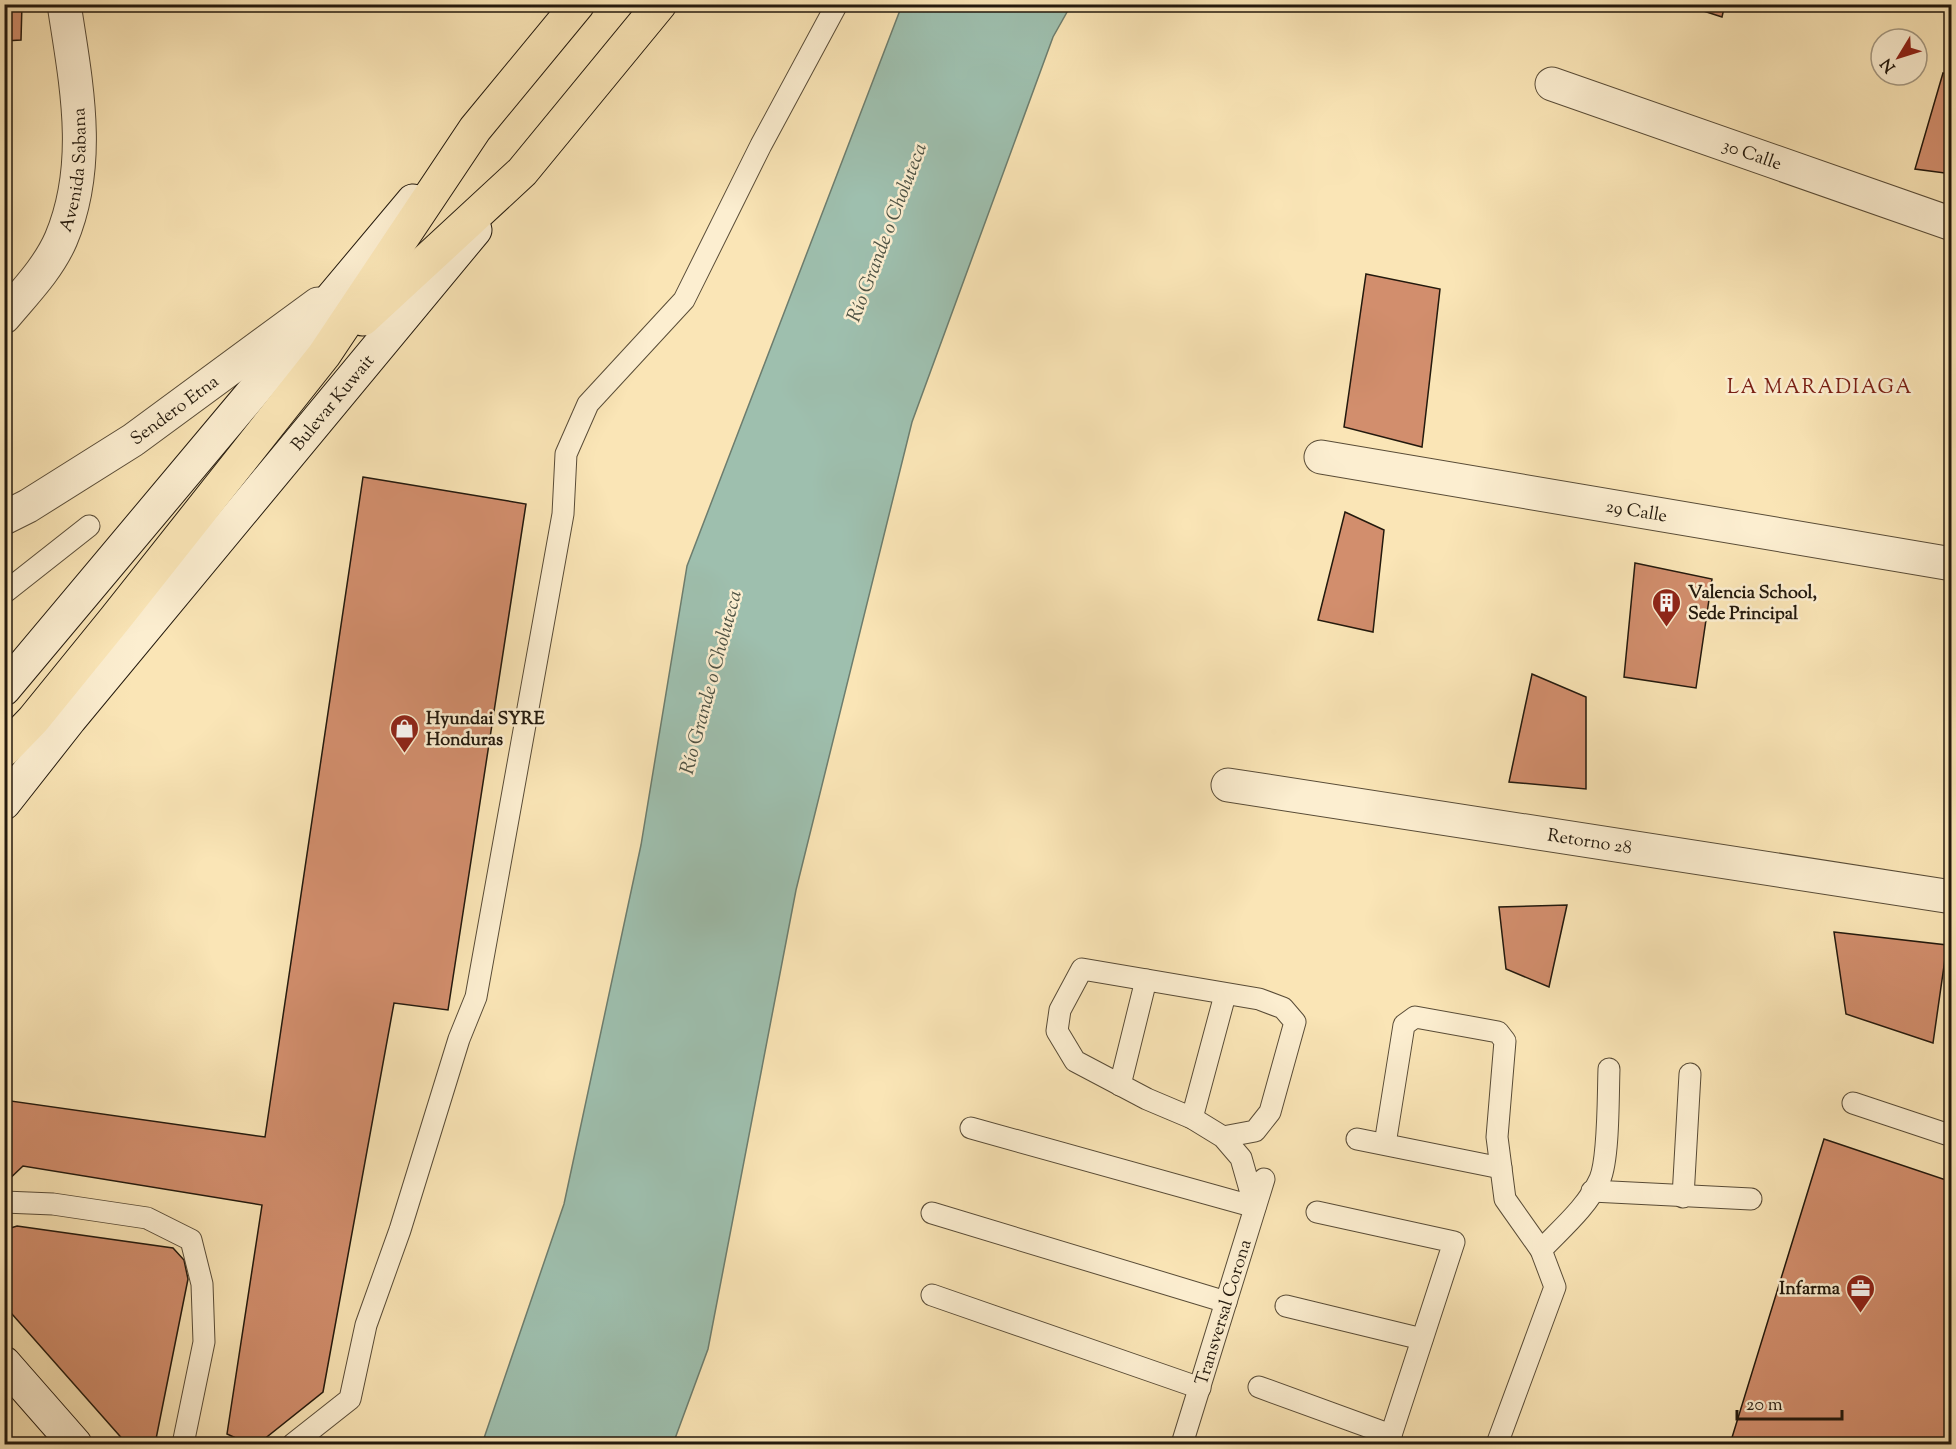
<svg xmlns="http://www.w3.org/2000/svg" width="1956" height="1449" font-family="'Sorts Mill Goudy',serif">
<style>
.water{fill:#9ebfae;stroke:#6d7d6e;stroke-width:1.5}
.building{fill:#d28e6d;stroke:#23190d;stroke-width:1.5}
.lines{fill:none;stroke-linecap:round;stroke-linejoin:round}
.service-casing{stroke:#594c37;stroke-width:23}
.minor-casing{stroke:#594c37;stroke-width:35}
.tertiary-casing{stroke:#594c37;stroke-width:35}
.secondary-casing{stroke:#23190d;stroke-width:35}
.primary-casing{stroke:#23190d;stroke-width:35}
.service{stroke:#fceed0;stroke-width:21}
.minor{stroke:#fceed0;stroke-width:33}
.tertiary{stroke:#fceed0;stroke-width:33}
.secondary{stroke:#fceed0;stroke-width:33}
.primary{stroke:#fae5b6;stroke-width:33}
.labels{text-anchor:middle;stroke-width:5;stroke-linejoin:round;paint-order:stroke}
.street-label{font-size:18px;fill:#23190d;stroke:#fceed0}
.poi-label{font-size:18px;font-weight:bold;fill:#23190d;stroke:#fceed0;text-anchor:start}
.water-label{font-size:20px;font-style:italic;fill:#4e5345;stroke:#fceed0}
.neighbourhood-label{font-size:20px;letter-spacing:1.5px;fill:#7a1f14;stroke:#fceed0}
</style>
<rect width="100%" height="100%" fill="#fae5b6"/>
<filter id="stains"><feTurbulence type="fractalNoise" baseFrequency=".00333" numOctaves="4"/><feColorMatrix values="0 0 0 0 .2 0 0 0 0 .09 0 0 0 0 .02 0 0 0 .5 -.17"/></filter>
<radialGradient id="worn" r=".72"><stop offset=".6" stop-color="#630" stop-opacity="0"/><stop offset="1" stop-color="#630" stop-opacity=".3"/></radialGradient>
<polygon class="water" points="902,5 1071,5 1053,37 912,422 796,890 708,1349 673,1444 482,1444 564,1204 641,845 687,566"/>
<g class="building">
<polygon points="4,4 22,4 21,40 4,41"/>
<polygon points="1682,4 1725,4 1722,17"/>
<polygon points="1943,73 1952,76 1952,174 1915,169"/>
<polygon points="1366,274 1440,289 1422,447 1344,427"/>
<polygon points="363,477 526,504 448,1010 394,1003 323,1392 258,1444 249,1444 227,1434 262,1205 23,1166 4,1184 4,1100 265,1137"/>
<polygon points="1345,512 1384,530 1373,632 1318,620"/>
<polygon points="1635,563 1712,579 1696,688 1624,677"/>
<polygon points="1532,674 1586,697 1586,789 1509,782"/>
<polygon points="1567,905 1549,987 1506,969 1499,907"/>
<polygon points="1834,932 1947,945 1933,1043 1846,1014"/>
<polygon points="1824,1139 1952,1182 1952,1444 1730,1444"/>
<polygon points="17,1226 173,1248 184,1260 188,1279 155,1444 126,1443 4,1305 4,1230"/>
</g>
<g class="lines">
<defs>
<g id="service">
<polyline points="4,593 89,526"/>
<polyline points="1120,1085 1146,980"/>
<polyline points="1853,1103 1952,1136"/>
<polyline points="1192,1118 1225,995"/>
<polyline points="971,1128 1255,1207 1241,1158 1223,1137 1192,1118 1147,1099 1075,1061 1057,1031 1060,1010 1082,969 1259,999 1283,1008 1295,1022 1270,1112 1255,1131 1223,1137"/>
<polyline points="1357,1139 1501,1168"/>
<polyline points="1385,1144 1404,1025 1415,1017 1498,1032 1505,1041 1497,1137 1505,1199 1541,1250 1555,1287 1497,1444"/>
<polyline points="1592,1191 1751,1199"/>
<polyline points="1683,1197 1690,1074"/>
<polyline points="4,1202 53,1204 147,1218 191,1240 202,1284 204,1342 183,1444"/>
<polyline points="1317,1212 1454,1242 1391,1435 1391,1444"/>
<polyline points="932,1213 1226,1302"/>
<path d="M1541,1250C1561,1229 1588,1206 1600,1179C1609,1158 1608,1095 1609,1069"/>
<polyline points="932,1295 1200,1388"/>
<polyline points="1286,1306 1422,1339"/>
<polyline points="1259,1387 1391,1435"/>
<polyline points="293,1444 350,1399 366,1325 400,1230 459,1039 476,997 563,514 566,454 588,404 684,300 761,145 837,4"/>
<path id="s1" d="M1182,1444L1264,1179"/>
</g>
<g id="minor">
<path id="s2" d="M1552,84L1952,224"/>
<path id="s3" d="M1321,457L1952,564"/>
<path id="s4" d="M4,518L28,506L133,440L318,304"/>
<path id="s5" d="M1228,785L1952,897"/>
</g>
<g id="tertiary">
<path id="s6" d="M4,317C24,293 48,269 61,239C93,163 76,83 64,4"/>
</g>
<g id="secondary">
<polyline points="4,689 413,201"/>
<path id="s7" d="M4,803L70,719L475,230"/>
<polyline points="4,1363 75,1444"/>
</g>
<g id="primary">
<polyline points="363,319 522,172 660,4"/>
<polyline points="4,750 33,720 115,619 324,355 475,129 578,4"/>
</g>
</defs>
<use href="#service" class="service-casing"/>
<use href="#minor" class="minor-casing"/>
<use href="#tertiary" class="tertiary-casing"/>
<use href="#secondary" class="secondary-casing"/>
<use href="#primary" class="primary-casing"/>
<use href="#service" class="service"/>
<use href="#minor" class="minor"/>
<use href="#tertiary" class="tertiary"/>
<use href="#secondary" class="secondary"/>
<use href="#primary" class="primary"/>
</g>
<defs>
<symbol id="building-pin" viewBox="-11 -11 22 30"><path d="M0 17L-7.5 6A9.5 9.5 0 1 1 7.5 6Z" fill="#8f2418" stroke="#fceed0"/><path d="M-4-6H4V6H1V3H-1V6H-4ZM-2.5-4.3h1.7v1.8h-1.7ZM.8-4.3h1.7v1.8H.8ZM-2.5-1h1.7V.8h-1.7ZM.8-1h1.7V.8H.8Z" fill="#fff"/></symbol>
<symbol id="shop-pin" viewBox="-11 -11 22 30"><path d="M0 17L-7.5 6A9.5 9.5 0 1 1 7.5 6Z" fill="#8f2418" stroke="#fceed0"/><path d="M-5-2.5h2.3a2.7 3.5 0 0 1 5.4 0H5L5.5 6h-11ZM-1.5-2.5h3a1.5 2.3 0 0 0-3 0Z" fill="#fff"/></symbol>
<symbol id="office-pin" viewBox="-11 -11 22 30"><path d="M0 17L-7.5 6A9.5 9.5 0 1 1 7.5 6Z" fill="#8f2418" stroke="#fceed0"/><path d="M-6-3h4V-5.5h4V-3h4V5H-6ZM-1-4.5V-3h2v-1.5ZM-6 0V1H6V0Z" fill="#fff"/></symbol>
</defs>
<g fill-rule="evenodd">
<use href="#building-pin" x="1650" y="586" width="33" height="45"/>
<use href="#shop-pin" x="388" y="712" width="33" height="45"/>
<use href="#office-pin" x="1844" y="1272" width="33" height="45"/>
</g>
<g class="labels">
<g class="street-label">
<text dy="6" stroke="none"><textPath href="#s2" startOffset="212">30 Calle</textPath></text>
<text dy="6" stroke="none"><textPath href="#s6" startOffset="168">Avenida Sabana</textPath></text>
<text dy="6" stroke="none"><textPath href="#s7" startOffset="518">Bulevar Kuwait</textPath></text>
<text dy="6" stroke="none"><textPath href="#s4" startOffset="202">Sendero Etna</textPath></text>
<text dy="6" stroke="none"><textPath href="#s3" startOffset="320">29 Calle</textPath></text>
<text dy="6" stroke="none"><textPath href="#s5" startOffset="366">Retorno 28</textPath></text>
<text dy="6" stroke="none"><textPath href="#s1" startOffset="138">Transversal Corona</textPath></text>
</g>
<g class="poi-label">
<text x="1688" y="598">Valencia School,<tspan x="1688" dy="21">Sede Principal</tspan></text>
<text x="426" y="724">Hyundai SYRE<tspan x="426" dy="21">Honduras</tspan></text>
<text x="1840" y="1294" text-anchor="end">Infarma</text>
</g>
<g class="water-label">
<text transform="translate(886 232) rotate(-69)" y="7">Río Grande o Choluteca</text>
<text transform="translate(710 682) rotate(-75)" y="7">Río Grande o Choluteca</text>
</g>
<g class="neighbourhood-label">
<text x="1820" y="393">LA MARADIAGA</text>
</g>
</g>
<rect width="1956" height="1449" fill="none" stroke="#fae5b6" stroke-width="24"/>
<rect x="6" y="6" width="1944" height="1437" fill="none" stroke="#23190d" stroke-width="3"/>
<rect x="12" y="12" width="1932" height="1425" fill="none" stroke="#23190d" stroke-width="1.5"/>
<g transform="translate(1899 57) rotate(232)"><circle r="28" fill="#fceed0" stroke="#a59982" stroke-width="1.5"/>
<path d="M0-4.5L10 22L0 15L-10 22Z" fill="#8f2418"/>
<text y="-9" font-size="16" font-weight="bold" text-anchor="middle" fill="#23190d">N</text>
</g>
<path d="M1737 1410v9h105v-9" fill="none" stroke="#23190d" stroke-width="3"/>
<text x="1746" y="1410" font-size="18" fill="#23190d" stroke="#fceed0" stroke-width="4.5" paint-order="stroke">20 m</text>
<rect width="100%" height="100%" filter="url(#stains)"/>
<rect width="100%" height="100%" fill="url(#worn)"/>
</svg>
